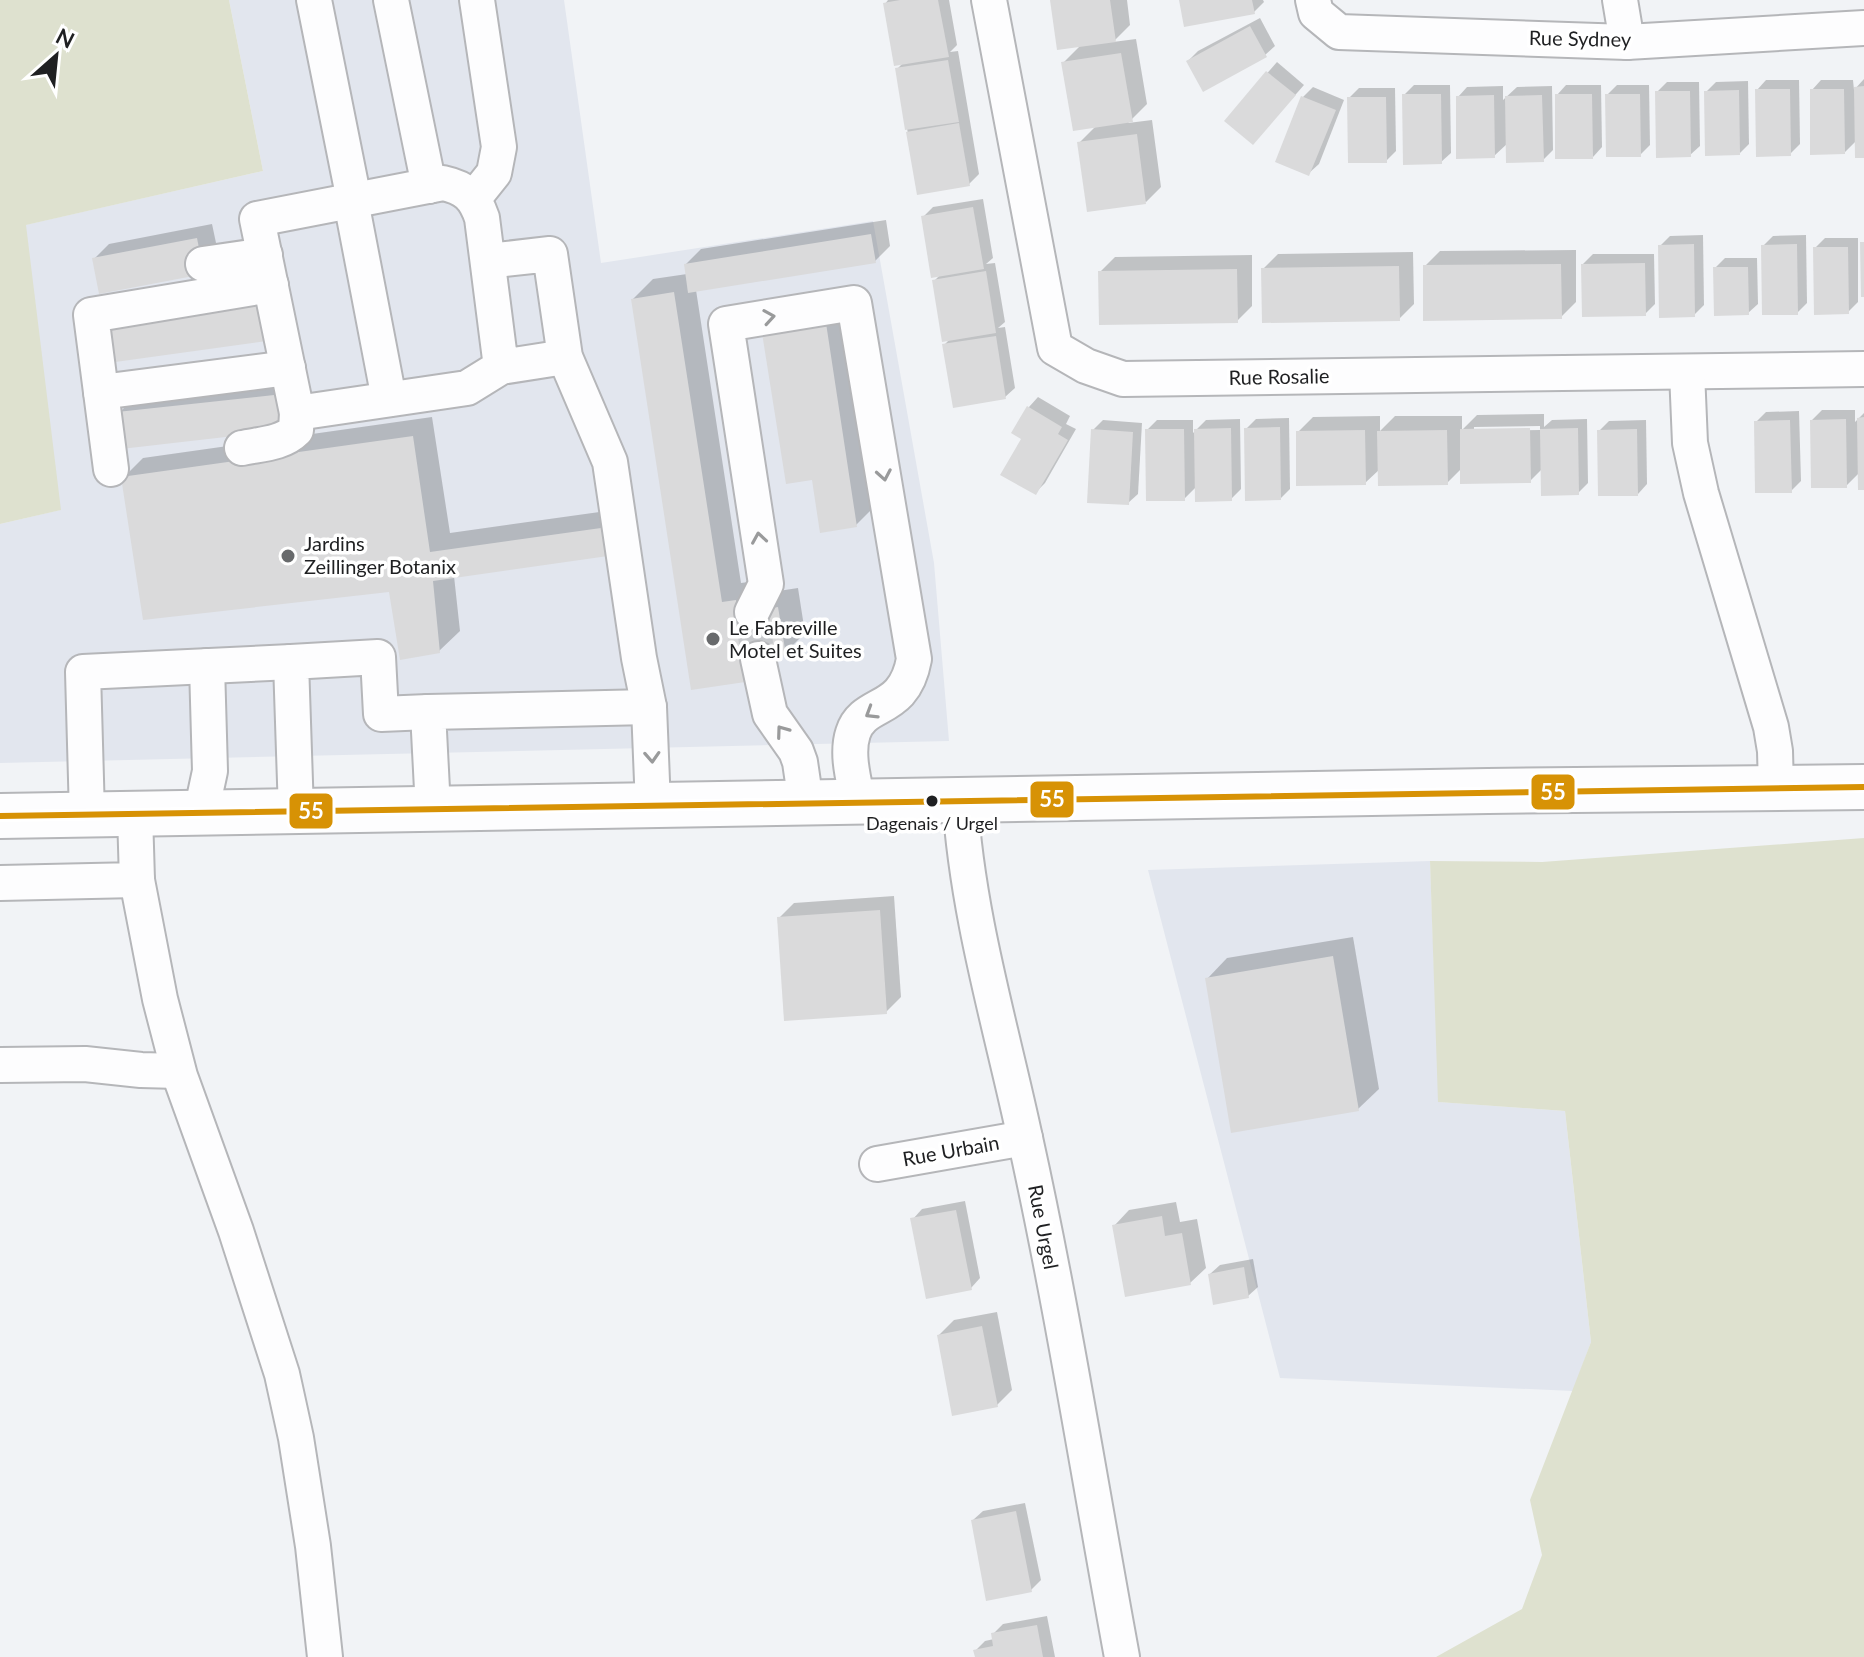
<svg xmlns="http://www.w3.org/2000/svg" width="1864" height="1657" font-family="Lato,sans-serif">
<style>
.built{fill:#e2e6ee}
.green{fill:#dee1cf}
.shadow{fill:#0003;fill-rule:evenodd}
.building{fill:#dadadb}
.lines{fill:none;stroke-linecap:round;stroke-linejoin:round}
.minor-tunnel{stroke:#c7c9cc;stroke-width:34;stroke-dasharray:34 17;stroke-linecap:butt}
.minor-casing{stroke:#b5b6b9;stroke-width:38}
.major-casing{stroke:#b5b6b9;stroke-width:48}
.minor{stroke:#fdfdfe;stroke-width:34}
.major{stroke:#fdfdfe;stroke-width:44}
.bus-1-casing{stroke:#fff;stroke-width:12}
.bus-1{stroke:#d79205;stroke-width:6}
.oneway{stroke:#999a9b}
.poi-dot{fill:#686a6c;stroke:#fff;stroke-width:3}
.bus-dot{fill:#1f2022;stroke:#fff;stroke-width:3}
.labels{text-anchor:middle;stroke-width:7;stroke-linejoin:round;paint-order:stroke}
.bus-label{font-size:18px;fill:#1f2022;stroke:#fff}
.street-label{font-size:20px;fill:#1f2022;stroke:#fff}
.poi-label{font-size:20px;fill:#1f2022;stroke:#fff;text-anchor:start}
.line-badge{stroke:#fff;stroke-width:3}
.badge-label{font-size:22px;text-anchor:middle;font-weight:bold;fill:#fff}
</style>
<rect width="100%" height="100%" fill="#f1f3f6"/>
<g class="built">
<polygon points="229,0 564,0 601,263 873,221 934,563 949,741 0,763 0,524 60,510 25,225 263,171"/>
<polygon points="1430,861 1439,1102 1565,1111 1591,1342 1573,1391 1280,1378 1148,870"/>
</g>
<g class="green">
<polygon points="0,0 229,0 263,171 26,225 61,510 0,524"/>
<polygon points="1864,838 1864,1657 1436,1657 1522,1609 1542,1555 1530,1500 1591,1342 1565,1111 1438,1102 1430,861 1542,862"/>
</g>
<g class="shadow">
<polygon points="888,0 949,0 957,45 950,52 958,51 979,174 969,184 918,193 897,69 904,62 885,4"/>
<polygon points="1052,0 1127,0 1130,25 1113,42 1136,39 1147,104 1128,123 1152,120 1161,187 1146,202 1079,143 1097,125 1063,63 1081,45"/>
<polygon points="1182,0 1263,0 1264,2 1254,12"/>
<polygon points="1260,18 1275,46 1265,55 1188,61 1198,51"/>
<polygon points="1277,62 1304,85 1262,133 1226,120"/>
<polygon points="1864,79 1864,156 1857,140 1845,152 1812,90 1821,80 1853,80 1854,90"/>
<polygon points="1766,80 1799,80 1800,144 1790,154 1757,90"/>
<polygon points="1748,81 1749,144 1740,153 1706,92 1716,82"/>
<polygon points="1667,82 1699,82 1700,146 1690,155 1657,92"/>
<polygon points="1414,85 1450,85 1451,153 1441,162 1404,95"/>
<polygon points="1566,85 1601,85 1602,147 1593,157 1557,95"/>
<polygon points="1617,85 1649,85 1650,145 1640,155 1607,95"/>
<polygon points="1503,86 1503,100 1517,87 1552,86 1553,150 1543,160 1508,143 1494,156 1458,97 1467,87"/>
<polygon points="1313,87 1344,100 1319,164 1309,173 1303,97"/>
<polygon points="1359,88 1395,88 1396,151 1386,161 1349,98"/>
<polygon points="983,199 993,258 986,264 995,263 1005,322 998,328 1005,327 1015,388 1005,397 944,345 951,338 934,281 941,274 923,217 933,207"/>
<polygon points="886,220 890,246 875,261 696,290 741,583 756,581 758,594 798,588 805,633 785,653 770,656 693,687 633,299 653,279 687,274 686,264 701,249"/>
<polygon points="212,224 219,257 94,259 109,244"/>
<polygon points="1703,235 1704,305 1694,315 1660,246 1670,236"/>
<polygon points="1806,235 1807,303 1797,313 1763,246 1773,236"/>
<polygon points="1825,238 1858,238 1858,302 1848,312 1815,248"/>
<polygon points="1576,250 1576,302 1561,317 1425,266 1440,251"/>
<polygon points="1413,252 1414,304 1399,319 1263,269 1278,254"/>
<polygon points="1593,254 1654,254 1655,304 1645,314 1583,264"/>
<polygon points="1252,255 1252,306 1237,321 1100,272 1115,257"/>
<polygon points="1725,258 1757,258 1758,304 1748,313 1715,268"/>
<polygon points="846,304 876,505 856,525 814,478 765,333"/>
<polygon points="297,380 301,413 119,413 134,398"/>
<polygon points="1038,397 1070,416 1066,424 1076,429 1045,483 1035,493 1024,438 1013,432 1029,407"/>
<polygon points="1822,410 1855,410 1855,422 1864,413 1864,488 1860,472 1846,486 1812,420"/>
<polygon points="1799,411 1801,481 1791,491 1756,422 1766,412"/>
<path d="M1544,414V427L1552,420L1587,419L1588,483L1578,493L1543,468L1530,481L1462,468L1447,483L1380,469L1365,483L1298,432L1313,417L1380,416V431L1395,416H1462V430L1477,415ZM1540,426V430L1474,431V427Z"/>
<polygon points="432,417 450,533 621,509 607,554 454,576 460,631 439,651 391,590 123,478 143,458"/>
<polygon points="1289,418 1290,489 1281,498 1246,429 1256,419"/>
<polygon points="1240,419 1241,489 1231,499 1197,486 1184,499 1147,430 1157,420 1193,420 1193,433 1206,420"/>
<polygon points="1103,420 1142,423 1138,494 1128,503 1093,430"/>
<polygon points="1646,420 1647,484 1638,494 1599,431 1609,421"/>
<polygon points="894,896 901,997 886,1012 779,918 794,903"/>
<polygon points="1353,937 1379,1089 1358,1109 1207,979 1227,958"/>
<polygon points="965,1201 980,1278 971,1288 913,1219 922,1209"/>
<polygon points="1176,1202 1180,1222 1197,1219 1206,1268 1190,1283 1114,1226 1129,1210"/>
<polygon points="1253,1259 1258,1287 1248,1296 1210,1274 1220,1265"/>
<polygon points="997,1312 1012,1390 997,1405 939,1335 954,1320"/>
<polygon points="1025,1503 1041,1580 1031,1590 973,1520 983,1511"/>
<polygon points="1047,1616 1055,1657 977,1657 975,1651 985,1641 994,1639 993,1634 1003,1624"/>
</g>
<g class="building">
<polygon points="900,0 938,0 949,57 894,66 883,3"/>
<polygon points="1050,0 1110,0 1116,42 1057,50"/>
<polygon points="1179,0 1252,0 1255,14 1184,27"/>
<polygon points="1250,26 1267,57 1203,92 1186,61"/>
<polygon points="1121,53 1133,122 1073,131 1061,62"/>
<polygon points="948,60 959,122 905,130 895,68"/>
<polygon points="1266,71 1296,95 1253,145 1224,121"/>
<polygon points="1864,86 1864,158 1855,158 1854,87"/>
<polygon points="1755,89 1790,89 1791,156 1756,157"/>
<polygon points="1810,89 1844,89 1845,154 1810,155"/>
<polygon points="1739,90 1740,155 1705,156 1704,91"/>
<polygon points="1655,91 1690,91 1691,157 1656,158"/>
<polygon points="1402,94 1441,94 1442,164 1403,165"/>
<polygon points="1555,94 1592,94 1593,159 1555,159"/>
<polygon points="1605,94 1640,94 1641,157 1606,157"/>
<polygon points="1494,95 1495,158 1456,159 1456,96"/>
<polygon points="1542,95 1544,162 1506,163 1505,96"/>
<polygon points="1301,96 1336,110 1309,176 1275,162"/>
<polygon points="1347,97 1386,97 1387,163 1348,163"/>
<polygon points="959,123 970,186 917,195 906,132"/>
<polygon points="1137,134 1146,204 1087,212 1077,142"/>
<polygon points="973,207 984,269 931,278 921,216"/>
<polygon points="871,234 876,263 688,293 684,264"/>
<polygon points="197,238 204,274 99,294 92,258"/>
<polygon points="1860,242 1864,242 1864,297 1861,297"/>
<polygon points="1694,244 1695,317 1659,318 1658,245"/>
<polygon points="1797,244 1798,315 1762,315 1761,245"/>
<polygon points="1813,247 1848,247 1849,314 1814,315"/>
<polygon points="1645,263 1646,316 1582,317 1581,264"/>
<polygon points="1561,264 1562,319 1423,321 1423,265"/>
<polygon points="1399,266 1400,321 1262,323 1261,268"/>
<polygon points="1713,267 1748,267 1749,315 1714,316"/>
<polygon points="1237,269 1238,323 1099,325 1098,271"/>
<polygon points="986,271 996,333 942,342 932,280"/>
<polygon points="674,292 722,602 736,600 738,613 778,607 786,655 749,661 752,681 691,690 631,299"/>
<polygon points="269,303 274,340 108,363 103,326"/>
<polygon points="826,323 857,527 820,533 812,480 786,484 762,333"/>
<polygon points="996,336 1006,399 953,408 942,344"/>
<polygon points="283,394 287,430 121,449 117,412"/>
<polygon points="1027,406 1062,427 1058,434 1068,440 1036,495 1000,475 1021,439 1011,433"/>
<polygon points="1864,417 1864,490 1858,490 1857,418"/>
<polygon points="1846,419 1847,488 1811,488 1810,420"/>
<polygon points="1790,420 1792,493 1755,493 1754,421"/>
<polygon points="1280,427 1281,500 1245,501 1244,428"/>
<polygon points="1231,428 1232,501 1195,502 1194,429"/>
<polygon points="1530,428 1531,483 1460,484 1460,429"/>
<polygon points="1578,428 1579,495 1541,496 1540,429"/>
<polygon points="1091,429 1133,432 1129,505 1087,503"/>
<polygon points="1145,429 1184,429 1185,501 1146,501"/>
<polygon points="1637,429 1638,496 1598,496 1597,430"/>
<polygon points="1365,430 1366,485 1296,486 1296,431"/>
<polygon points="1447,430 1448,485 1378,486 1377,431"/>
<polygon points="413,436 430,552 601,528 608,556 433,581 440,653 400,660 389,592 143,620 121,477"/>
<polygon points="880,910 887,1014 784,1021 777,917"/>
<polygon points="1333,956 1359,1111 1231,1133 1205,978"/>
<polygon points="956,1210 972,1290 926,1299 910,1218"/>
<polygon points="1162,1216 1165,1236 1182,1233 1191,1285 1125,1297 1112,1225"/>
<polygon points="1244,1267 1249,1298 1213,1305 1208,1274"/>
<polygon points="982,1326 998,1407 952,1416 937,1335"/>
<polygon points="1016,1511 1032,1592 986,1601 971,1520"/>
<polygon points="1037,1625 1043,1657 975,1657 973,1650 993,1646 991,1633"/>
</g>
<g class="lines">
<polyline class="minor-tunnel" points="752,612 758,659"/>
<defs>
<g id="minor">
<polyline points="314,0 351,185 351,201 389,399"/>
<polyline points="391,0 429,186"/>
<polyline points="989,0 1055,348 1086,366 1123,379 1864,369"/>
<polyline points="1313,0 1316,13 1339,32 1627,42 1864,28"/>
<polyline points="1620,0 1627,42"/>
<polyline points="474,198 494,173 499,147 477,0"/>
<polyline points="488,261 550,254 565,357 610,462 639,658 649,707 653,806"/>
<polyline points="203,264 265,255"/>
<path d="M501,367L482,218C475,197 466,188 443,183L257,219L297,413L467,388L501,367L565,357"/>
<polyline points="1687,372 1690,443 1701,493 1771,727 1775,751 1776,788"/>
<polyline points="101,392 288,368"/>
<path d="M242,448C261,444 282,444 296,430L297,413"/>
<polyline points="111,469 91,315 271,285"/>
<path d="M752,612L766,584L726,324L854,303L914,659C904,715 864,699 853,733C846,754 854,781 858,802"/>
<polyline points="758,659 770,714 796,751 800,762 806,803"/>
<path d="M960,799C967,915 1001,1026 1025,1138C1063,1310 1090,1484 1122,1657"/>
<polyline points="433,809 428,712 649,707"/>
<polyline points="296,812 291,662 378,657 381,714 428,712"/>
<polyline points="201,813 210,771 207,666"/>
<polyline points="87,815 83,672 291,662"/>
<polyline points="137,880 160,999 180,1076 236,1231 282,1374 296,1438 313,1546 325,1657"/>
<polyline points="0,883 137,880 135,814"/>
<polyline points="0,1065 85,1064 141,1070 178,1071"/>
<polyline points="877,1164 1025,1138"/>
</g>
<polyline id="major" points="0,816 1488,791 1864,787"/>
</defs>
<use href="#minor" class="minor-casing"/>
<use href="#major" class="major-casing"/>
<use href="#minor" class="minor"/>
<use href="#major" class="major"/>
<defs>
<polyline id="bus-1" points="0,816 1864,787"/>
</defs>
<use href="#bus-1" class="bus-1-casing"/>
<use href="#bus-1" class="bus-1"/>
</g>
<defs><path id="oneway-chevron" d="M-2-3.5L2.5 0L-2 3.5" fill="none" stroke-width="1.6" stroke-linecap="round" stroke-linejoin="round" transform="scale(2)"/></defs>
<g class="oneway">
<use href="#oneway-chevron" transform="translate(769 317) rotate(-9)"/>
<use href="#oneway-chevron" transform="translate(884 475) rotate(80)"/>
<use href="#oneway-chevron" transform="translate(759 538) rotate(-99)"/>
<use href="#oneway-chevron" transform="translate(871 713) rotate(148)"/>
<use href="#oneway-chevron" transform="translate(782 731) rotate(-126)"/>
<use href="#oneway-chevron" transform="translate(652 757) rotate(87)"/>
</g>
<g class="poi-dot">
<circle cx="288" cy="556" r="8"/>
<circle cx="713" cy="639" r="8"/>
</g>
<circle class="bus-dot" cx="932" cy="801" r="7"/>
<g class="labels">
<g class="bus-label">
<text x="932" y="830">Dagenais / Urgel</text>
</g>
<g class="street-label">
<text transform="translate(1580 39) rotate(1)" y="7">Rue Sydney</text>
<text transform="translate(1279 377) rotate(-1)" y="7">Rue Rosalie</text>
<text transform="translate(951 1151) rotate(-10)" y="7">Rue Urbain</text>
<text transform="translate(1043 1227) rotate(79)" y="7">Rue Urgel</text>
</g>
<g class="poi-label">
<text x="304" y="551">Jardins<tspan x="304" dy="23">Zeillinger Botanix</tspan></text>
<text x="729" y="635">Le Fabreville<tspan x="729" dy="23">Motel et Suites</tspan></text>
</g>
</g>
<g class="line-badge">
<rect x="1530" y="773" width="46" height="38" rx="8" fill="#d79205"/>
<rect x="1029" y="780" width="46" height="39" rx="8" fill="#d79205"/>
<rect x="288" y="792" width="46" height="38" rx="8" fill="#d79205"/>
</g>
<g class="badge-label">
<text x="1553" y="800">55</text>
<text x="1052" y="807">55</text>
<text x="311" y="819">55</text>
</g>
<g transform="translate(56 56) rotate(27)" stroke="#ffffff" stroke-width="6" paint-order="stroke">
<path d="M0-6L14 30L0 20L-14 30Z" fill="#1f2022"/>
<text y="-12" font-size="22" font-weight="bold" text-anchor="middle" fill="#1f2022">N</text>
</g>
</svg>
